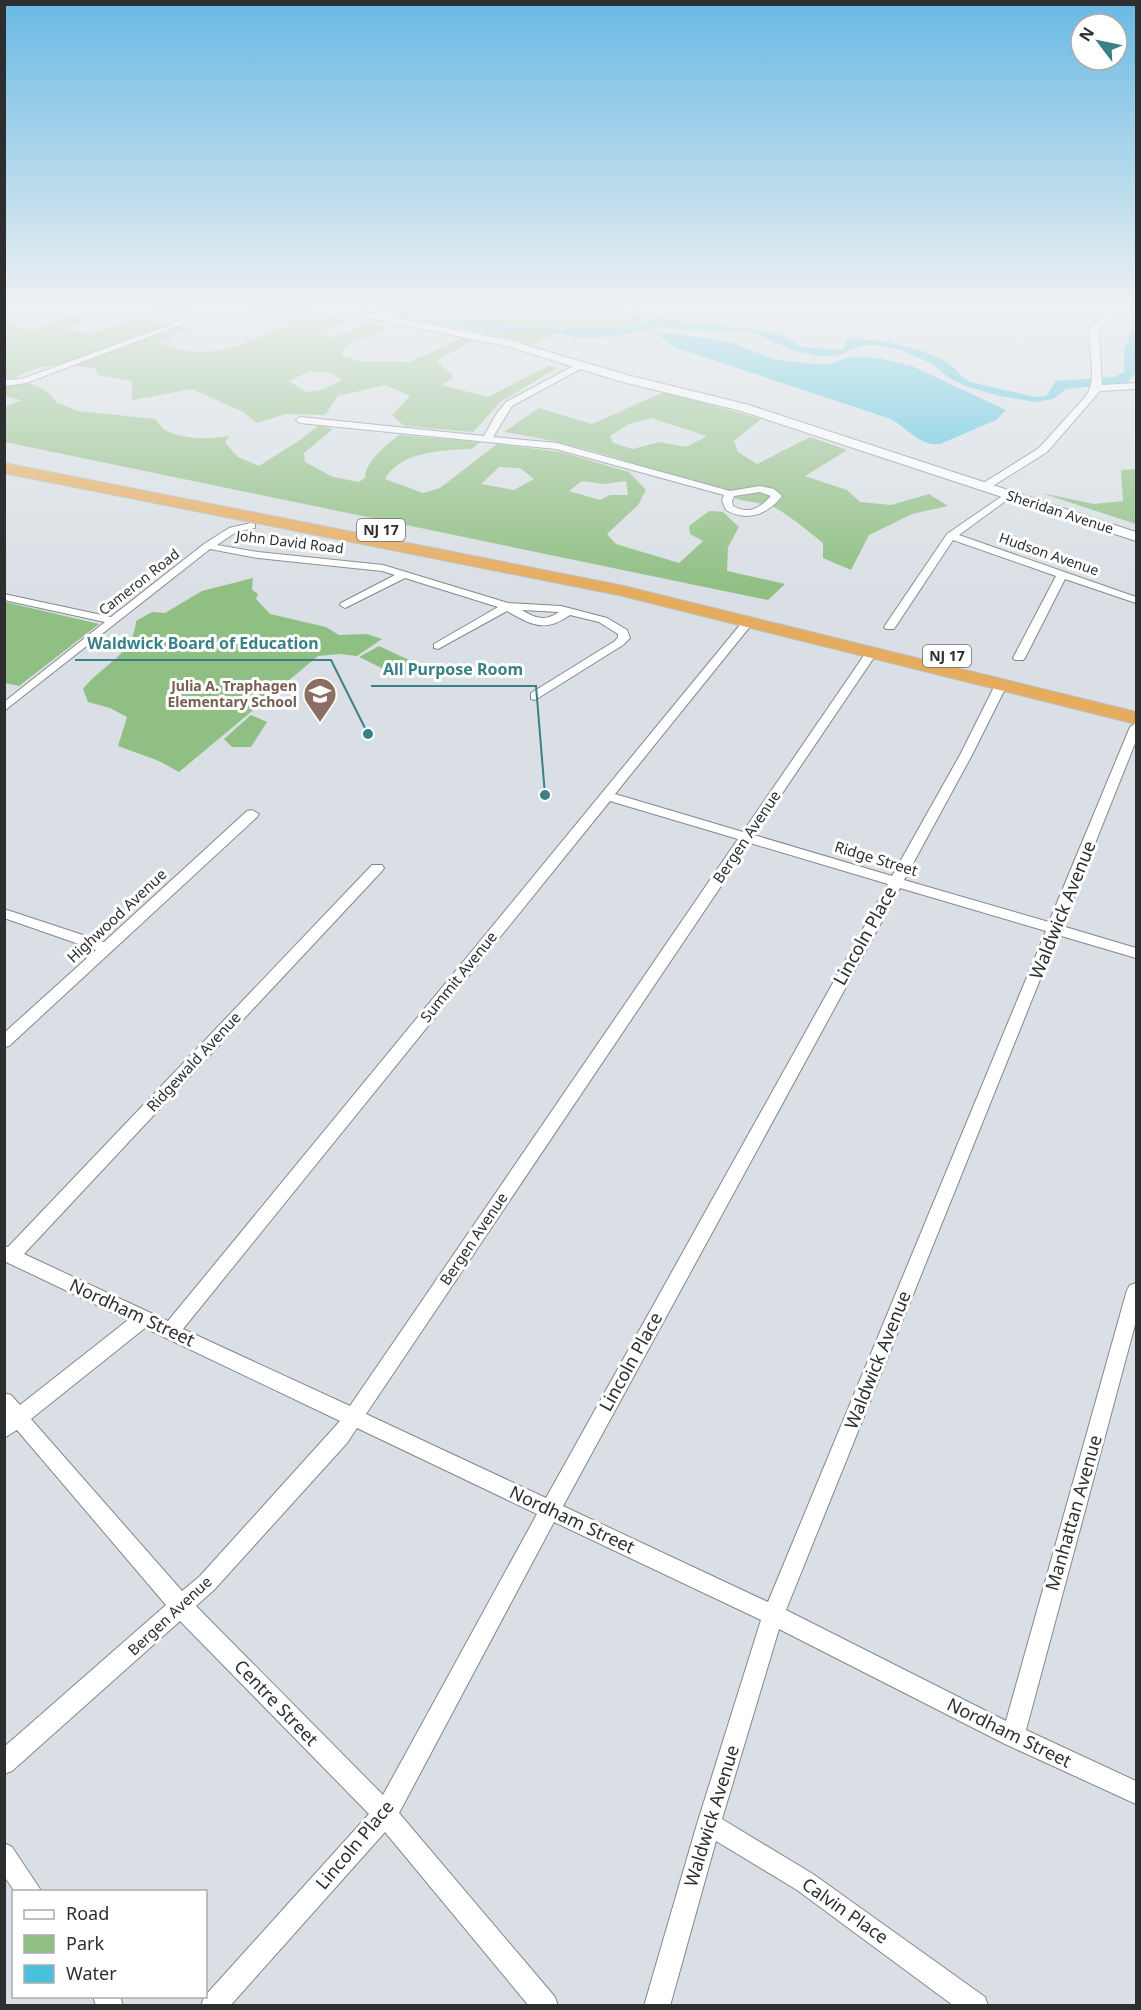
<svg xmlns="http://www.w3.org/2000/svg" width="1141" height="2010" font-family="'Noto Sans',sans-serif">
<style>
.green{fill:#90bf83;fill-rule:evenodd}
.water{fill:#48c1dc}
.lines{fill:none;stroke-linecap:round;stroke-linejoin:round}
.river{fill:#48c1dc;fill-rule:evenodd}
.minor-casing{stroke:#83888d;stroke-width:2}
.tertiary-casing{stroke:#83888d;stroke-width:2}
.secondary-casing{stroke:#83888d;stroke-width:2}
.trunk-casing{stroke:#bbbcbd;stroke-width:2}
.minor{fill:#fff;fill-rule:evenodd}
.tertiary{fill:#fff;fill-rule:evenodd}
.secondary{fill:#fff;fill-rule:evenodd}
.trunk{fill:#e6ac5e;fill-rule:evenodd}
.labels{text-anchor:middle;stroke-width:6;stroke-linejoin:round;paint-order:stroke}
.far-street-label{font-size:14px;fill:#2c2e30;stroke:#fff}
.shield{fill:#fff;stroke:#6b6d6e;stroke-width:1.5}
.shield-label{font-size:14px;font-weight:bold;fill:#2c2e30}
.far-education-label{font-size:14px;font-weight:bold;fill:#785e54;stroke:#fff;text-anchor:end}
.street-label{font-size:15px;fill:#2c2e30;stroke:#fff}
.near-street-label{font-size:18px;fill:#2c2e30;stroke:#fff}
.leader{fill:none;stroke:#398187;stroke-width:2}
.callout-dot{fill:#398187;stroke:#fff;stroke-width:2}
.callout-label{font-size:16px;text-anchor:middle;font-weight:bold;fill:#398187;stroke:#fff;stroke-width:6;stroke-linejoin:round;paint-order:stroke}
</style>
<rect width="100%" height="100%" fill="#d9dfe4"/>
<g class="green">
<polygon points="143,306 202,306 169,318"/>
<path d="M238,306H305L350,320L314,333L331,338L368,323L389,328L348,345L341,355L358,361L409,362L465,337L475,339L437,361L454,377L442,385L488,397L548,366L557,368L500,402L473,432L404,426L392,415L410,396L385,385L338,396L325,415L286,414L257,423L243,412L192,389L132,400V381L98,375L96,369C64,363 42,362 13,379C27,383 49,387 56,402L78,411L155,419C158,422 162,428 165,430C182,440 211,439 229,436L225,443L238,457L259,466L300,440L319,425L333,429L304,453L305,462L333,477L359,482L365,478C365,461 387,445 399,435L480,442L472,449C444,450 400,451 385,479L423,493L440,488L497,444L561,452L629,472L646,490L638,505L607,534L616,544L679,563L703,541L690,534L689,526L709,511L723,512L739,527L728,547L727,571L785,584L768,600L5,442V407L21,400L5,396V321L28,331L88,311V319L67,329L91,334L137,318L189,329L158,343C170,346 183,351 195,352C224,354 266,336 291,324ZM310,371L332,373L342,380L321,390L306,392L289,381ZM499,467L520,468L534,479L514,490L481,484ZM582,481L604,484L626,481L628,495H610L600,500L569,491Z"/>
<polygon points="357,306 611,306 648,318 642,326 633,327 569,326 535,344"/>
<path d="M664,392L761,419L734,441L738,452L757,464L810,437L847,450L805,476L847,490L860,502L891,505L929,494L948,506L912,514L869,535L851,570L823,558V543C809,532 794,519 779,510C767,502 748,503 734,498C659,471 583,444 504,432L539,408L592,424ZM651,418L707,436L686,447L659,442L633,449L613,443L610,436L629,424Z"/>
<polygon points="1136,469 1136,524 1041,493 1094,504 1123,501 1121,470"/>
<path d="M253,578L252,590L258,594L256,599L270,614L326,627L339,635L367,634L382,639L357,656L340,654L318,656L179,772L159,761L118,746L127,717L110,708L88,702L83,689C103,664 134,654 136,621L152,612L165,613L202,591Z"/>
<polygon points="5,602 99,624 19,686 5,683"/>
<polygon points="379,646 422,666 402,678 359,657"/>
<polygon points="251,715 267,722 251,747 232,747 224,739"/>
</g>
<g class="water">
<path d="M370,306H390L404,312L461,322L514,324L548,329L632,328L643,326L650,321V318L623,307L611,306H632L641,312L683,322L767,331L780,334L802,347L840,350L845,348L846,340L852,339C879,338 931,349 952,366C959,372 961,377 970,382L1035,397L1046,396L1056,381L1114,377L1124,372V349L1136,319V372L1128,382L1066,389L1053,399L1036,402L999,396L966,386L951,379L930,363L898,349L877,345H863L839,355L822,357L792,350L750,331L725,332L659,327L631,332L559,334L440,325L396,316Z"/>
<path d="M665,333L713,339L733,343L773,359L815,364H829L849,357L879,358L912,366L1006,410L996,420L940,444C919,446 907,428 891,419L674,347L658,335Z"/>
</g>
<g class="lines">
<path class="river" d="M655,320L662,324L660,327C641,332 574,346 561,332L568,328L610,329Z"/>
<defs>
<g id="minor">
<polygon points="22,306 32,306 4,316 4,311"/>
<polygon points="221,306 231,306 26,383 4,386 4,380 22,379"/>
<path d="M581,362L585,365L584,367L512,406L493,437L557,443L730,491L760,486L774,489L782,496C767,515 747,522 726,510L722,501L724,495L556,449L300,423L296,420L300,417L484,436L497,413L506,402ZM760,492L771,496C760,508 749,515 733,506L732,501L734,496Z"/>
<polygon points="1008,492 1011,493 1011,497 959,535 1136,597 1136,603 1065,579 1025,658 1023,660 1015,660 1013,658 1056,576 953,540 894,629 886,629 884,627 947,534"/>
<path d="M251,523L255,524V528L236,532L217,545L258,552L383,565L508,603L561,606L607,618L627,630L630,638L623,645L535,700L531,699V693L615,641L618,637V634L599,622L570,615C545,633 531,625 507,611L438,649L434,648V644L498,607L405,578L345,608L340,605L341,603L395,575L382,571L258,558L210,549L4,711V702L105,622L4,600V594L111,617L204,544L229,528ZM522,610L559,612C545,622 535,618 522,610Z"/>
<path d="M748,619L752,620V624L615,794L743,832L867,651H875L877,653L754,835L892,876L960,755L995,685L997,683H1005L1007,685L972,755L904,880L1049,922L1130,727L1136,723V741L1062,926L1136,948V958L1058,935L786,1610L1006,1721L1127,1290L1130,1285L1136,1283V1321L1026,1730L1136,1781V1804L1005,1744L779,1629L722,1819L813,1874L985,1997L988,2006H954L797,1890L716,1841L670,2006H644L697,1824L761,1620L554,1522L399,1813L555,1997L558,2006H529L385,1832L230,2006H201L204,1997L369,1814L180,1621L12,1771L4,1774V1747L166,1605L17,1430L4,1438V1393L11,1395L20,1405L128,1320L4,1261V1246L8,1247L372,865H382L384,868L382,871L24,1254L168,1321L744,620ZM610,801L738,839L350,1406L183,1329ZM750,843L888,884L546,1498L366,1414ZM900,888L1046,931L768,1602L563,1506ZM145,1328L340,1421L200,1576L182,1591L31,1419ZM357,1428L537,1514L383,1795L196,1606L214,1590L347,1443Z"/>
<polygon points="252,810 259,814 257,817 9,1046 4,1047 4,1033 96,950 4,918 4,909 104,942 247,811"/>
<polygon points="4,1843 12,1847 42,1892 15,1892 4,1876"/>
<polygon points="93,1996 120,1996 123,2006 96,2006"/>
</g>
<path id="tertiary" d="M1118,306H1129L1101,326L1099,334L1102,385L1136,383V389L1100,391L1047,452L988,489H980V485L1039,448L1086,396C1099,377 1086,347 1091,325Z"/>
<polygon id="secondary" points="320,306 337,306 512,341 627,375 749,405 1136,532 1136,541 741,411 619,381 510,347 321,308"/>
<polygon id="trunk" points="4,463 619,585 1136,712 1136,724 619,595 4,473"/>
</defs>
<use href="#minor" class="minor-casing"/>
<use href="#tertiary" class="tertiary-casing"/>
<use href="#secondary" class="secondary-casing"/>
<use href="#trunk" class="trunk-casing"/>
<use href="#minor" class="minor"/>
<use href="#tertiary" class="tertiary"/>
<use href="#secondary" class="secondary"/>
<use href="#trunk" class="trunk"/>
</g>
<linearGradient id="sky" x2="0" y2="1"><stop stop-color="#68b9e3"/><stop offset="0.52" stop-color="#eef1f3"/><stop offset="1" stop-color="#eef1f3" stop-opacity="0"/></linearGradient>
<rect width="1141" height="587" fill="url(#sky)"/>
<defs>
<symbol id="school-pin" viewBox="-11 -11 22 30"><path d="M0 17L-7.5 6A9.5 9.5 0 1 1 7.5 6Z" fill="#8d6e63" stroke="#fff"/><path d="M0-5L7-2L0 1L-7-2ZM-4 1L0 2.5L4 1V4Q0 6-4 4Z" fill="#fff"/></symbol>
</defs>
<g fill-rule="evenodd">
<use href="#school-pin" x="301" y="675" width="38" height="52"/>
</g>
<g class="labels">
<g class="far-street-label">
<text transform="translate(1060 512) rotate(18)" y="5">Sheridan Avenue</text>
<text transform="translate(290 542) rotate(7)" y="5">John David Road</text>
<text transform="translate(1049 554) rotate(19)" y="5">Hudson Avenue</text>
<text transform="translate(139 582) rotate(-38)" y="5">Cameron Road</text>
</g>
<g class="shield">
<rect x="357" y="519" width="48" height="22" rx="4.5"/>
<rect x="923" y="645" width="48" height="22" rx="4.5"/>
</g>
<g class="shield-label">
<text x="381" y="535">NJ 17</text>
<text x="947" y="661">NJ 17</text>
</g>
<g class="far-education-label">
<text x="297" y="691">Julia A. Traphagen<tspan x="297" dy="16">Elementary School</tspan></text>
</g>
<g class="street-label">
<text transform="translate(747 837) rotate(-56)" y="5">Bergen Avenue</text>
<text transform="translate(876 859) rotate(17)" y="5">Ridge Street</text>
<text transform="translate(117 916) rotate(-43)" y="5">Highwood Avenue</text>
<text transform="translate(459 977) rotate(-51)" y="5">Summit Avenue</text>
<text transform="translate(194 1062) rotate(-47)" y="5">Ridgewald Avenue</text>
<text transform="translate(474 1239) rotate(-56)" y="5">Bergen Avenue</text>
<text transform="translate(170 1616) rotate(-43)" y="5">Bergen Avenue</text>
</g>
<g class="near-street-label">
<text transform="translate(1063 910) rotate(-68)" y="6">Waldwick Avenue</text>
<text transform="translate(865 936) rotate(-61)" y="6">Lincoln Place</text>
<text transform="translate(132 1313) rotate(25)" y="6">Nordham Street</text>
<text transform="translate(878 1360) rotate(-68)" y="6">Waldwick Avenue</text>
<text transform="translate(631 1362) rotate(-61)" y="6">Lincoln Place</text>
<text transform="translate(1074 1513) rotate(-74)" y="6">Manhattan Avenue</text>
<text transform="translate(572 1520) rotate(25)" y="6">Nordham Street</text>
<text transform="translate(276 1703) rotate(46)" y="6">Centre Street</text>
<text transform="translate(1009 1733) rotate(26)" y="6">Nordham Street</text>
<text transform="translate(712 1816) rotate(-73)" y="6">Waldwick Avenue</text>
<text transform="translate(355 1845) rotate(-50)" y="6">Lincoln Place</text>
<text transform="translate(845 1911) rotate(35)" y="6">Calvin Place</text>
</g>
</g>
<path class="leader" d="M368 734L331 660H75M545 795L536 686H371"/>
<g class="callout-dot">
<circle cx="368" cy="734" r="6"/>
<circle cx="545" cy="795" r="6"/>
</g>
<g class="callout-label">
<text x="203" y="649">Waldwick Board of Education</text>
<text x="453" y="675">All Purpose Room</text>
</g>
<rect width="1141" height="2010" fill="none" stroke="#2c2e30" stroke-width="12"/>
<rect x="12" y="1890" width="195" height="108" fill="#ffffff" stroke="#ababac" stroke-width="1.5"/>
<rect x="24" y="1910" width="30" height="9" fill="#ffffff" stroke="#ababac" stroke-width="1.5"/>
<text x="66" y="1920" font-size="18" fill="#2c2e30">Road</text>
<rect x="24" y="1935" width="30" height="18" fill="#90bf83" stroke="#ababac" stroke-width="1.5"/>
<text x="66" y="1950" font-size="18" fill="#2c2e30">Park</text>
<rect x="24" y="1965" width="30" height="18" fill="#48c1dc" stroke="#ababac" stroke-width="1.5"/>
<text x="66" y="1980" font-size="18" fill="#2c2e30">Water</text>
<g transform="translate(1099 42) rotate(302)"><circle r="28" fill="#ffffff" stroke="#ababac" stroke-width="1.5"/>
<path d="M0-4.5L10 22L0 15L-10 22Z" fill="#398187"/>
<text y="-9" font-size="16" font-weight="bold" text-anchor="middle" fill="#2c2e30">N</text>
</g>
</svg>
